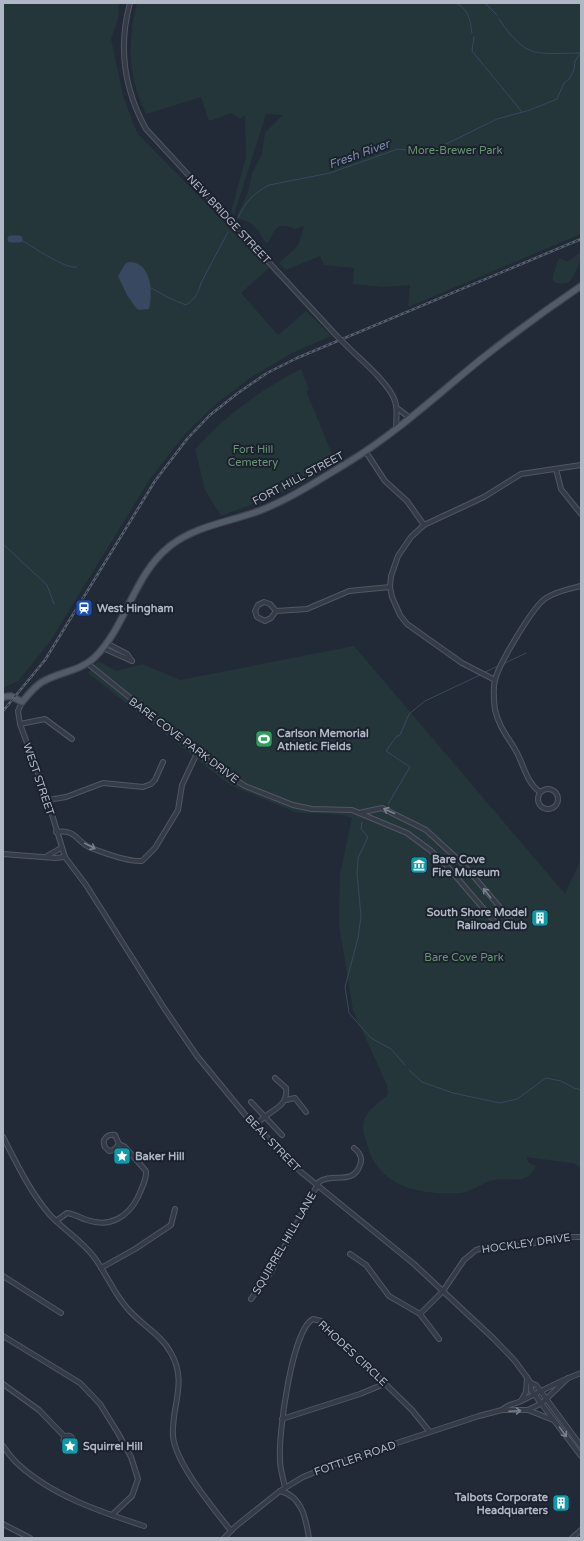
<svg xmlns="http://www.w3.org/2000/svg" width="584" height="1541" font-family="'Varela Round',sans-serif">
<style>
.green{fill:#243639}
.water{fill:#384860}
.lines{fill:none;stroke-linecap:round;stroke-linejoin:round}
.stream{stroke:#384860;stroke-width:1}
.river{stroke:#384860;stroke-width:7}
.minor-casing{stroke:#505763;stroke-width:6}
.major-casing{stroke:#3e4652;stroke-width:8}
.minor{stroke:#353c48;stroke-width:4}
.major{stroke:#535b68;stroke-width:5.5}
.rail-casing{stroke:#57606f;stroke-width:2.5}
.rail{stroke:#1b222d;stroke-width:1;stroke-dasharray:3;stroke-linecap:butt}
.minor-bridge-casing{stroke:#505763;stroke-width:6;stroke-linecap:butt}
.minor-bridge{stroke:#353c48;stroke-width:4}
.oneway{stroke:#79808d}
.labels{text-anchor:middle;stroke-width:4;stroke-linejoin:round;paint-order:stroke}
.park-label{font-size:11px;fill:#689473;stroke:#1b222d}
.street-label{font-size:11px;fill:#b0b7c5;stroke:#1b222d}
.poi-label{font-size:11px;font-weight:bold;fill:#b0b7c5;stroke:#1b222d;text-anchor:start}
.water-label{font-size:12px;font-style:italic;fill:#798dab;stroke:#1b222d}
</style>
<rect width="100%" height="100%" fill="#222a38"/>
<g class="green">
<polygon points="3,3 119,3 118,19 111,39 123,95 135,128 139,135 269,268 241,293 278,335 306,311 331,336 292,353 253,376 217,403 185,434 150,479 49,643 18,681 3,688"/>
<path d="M137,3H581V234L408,307L410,285L383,287L353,284L354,268L324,265L320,256L286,270L279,263L298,246L304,226L295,229L287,226H279L274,231L268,243L265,242C259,231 253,221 239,219L237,216L248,193L252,174L262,153L265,133L283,115L266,114L234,215L231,212L246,157L245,115L240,119L232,113L209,121L201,97L146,114C128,78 127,42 137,3Z"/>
<path d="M581,252C581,260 580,263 576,270C571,282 569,286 554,282C550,275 557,269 557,262L560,258L567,262Z"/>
<path d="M301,369L309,390L306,391L336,464L293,489L221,516L205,490L195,449C225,416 261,389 301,369Z"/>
<path d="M354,646L565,894L581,859V1167L572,1163L526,1157L529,1163L536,1166C528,1185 512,1178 494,1180C482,1182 473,1192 460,1193C421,1195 378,1188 367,1144C364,1136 361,1126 365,1118C370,1107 381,1102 388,1094L387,1085L353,1010L339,925L340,874L352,818C334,811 314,815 295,812L230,785L88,673L98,661L116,671L142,664L180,680Z"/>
</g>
<path class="water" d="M129,262C152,262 153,293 149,309L139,310L136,308L127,295L118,276L125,264Z"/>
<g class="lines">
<g class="stream">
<path d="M455,3C469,8 470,20 472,33"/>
<polyline points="485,3 497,15"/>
<path d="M499,19C507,31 518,46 532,51C541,55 568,53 579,53"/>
<polyline points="474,37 472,51 522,112"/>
<path d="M238,218C245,202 254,193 269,185L330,173L398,149L423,152L436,149L497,119L530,110L557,99L564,83L570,78L574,70L575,61L581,52"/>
<path d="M21,240C32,246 66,270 77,267"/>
<path d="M151,288L169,298L186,305C195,299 198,294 201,283L228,232"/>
<polyline points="3,544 47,585 54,604"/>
<polyline points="503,664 526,653"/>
<polyline points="485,672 498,666"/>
<polyline points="388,804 410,767 386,751 396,737 400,735 409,714 425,701 480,675"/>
<polyline points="362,822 361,829 368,837 358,858 357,874 361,916 358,938 345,987 349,1013 371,1038 391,1049 405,1065"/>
<polyline points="409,1070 422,1082 453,1093 500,1103 517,1099 546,1078 561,1081 574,1088 581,1090"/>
</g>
<polyline class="river" points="11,239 19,239"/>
<defs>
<g id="minor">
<path d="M130,3C118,47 124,89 146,129L335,334"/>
<path d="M348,347C361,360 389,383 395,401C398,410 396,420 396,429"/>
<polyline points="397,408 410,418"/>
<polyline points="366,452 385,481 407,501 424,525"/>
<polyline points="556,469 561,489 581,514"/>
<polyline points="276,611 271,618 265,621 257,617 255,611 258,605 264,602 270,604 276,611 307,609 349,591 390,587"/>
<polyline points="106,643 127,654 132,661"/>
<polyline points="103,648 132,661"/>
<polyline points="87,663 217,768 245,786 293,805 312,809 352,810 407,833 430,850 446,865 495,922 502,925 509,923 510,919 463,864 426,830 382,808 359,813"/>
<polyline points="495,680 462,663 407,624 400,615 392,597 390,587 391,576 398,556 411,537 424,525 484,497 521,474 581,465"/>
<polyline points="22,702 18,711 20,724 46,795 65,857 86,885 164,1008 197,1056 247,1117 301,1172 414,1264 494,1339 515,1361 531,1383 536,1385 581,1446"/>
<polyline points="20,724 45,719 72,739"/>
<circle cx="548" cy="799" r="10"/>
<path d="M540,792C526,782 524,765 516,751C508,737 499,727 495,710C494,702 493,688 495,680C499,664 533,606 546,598C557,591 569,589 581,586"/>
<polyline points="48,800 66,797 103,783 143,787 151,784 155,780 163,762"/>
<path d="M56,832C77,829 75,841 91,848C104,853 129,862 142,861L155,848L178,810L182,785L198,751"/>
<polyline points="3,854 55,858 65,857"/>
<polyline points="47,856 61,848"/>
<polyline points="286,1100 295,1098 306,1112"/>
<polyline points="251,1102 282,1135"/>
<path d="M256,1126C265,1110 289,1110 286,1088L275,1078"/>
<path d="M3,1137C17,1164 30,1192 50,1215C64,1230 82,1241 94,1257C106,1273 113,1292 127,1308C140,1324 161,1334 171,1353C188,1383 171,1406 173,1436C175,1463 214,1509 231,1531"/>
<path d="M56,1221L67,1213C74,1214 81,1218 87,1220C110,1228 128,1217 138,1197C141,1189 147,1180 146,1171L125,1147L119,1144L115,1135C107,1134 101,1140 105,1147L109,1151L114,1150L119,1144"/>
<polyline points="350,1254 366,1265 389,1296 420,1314 439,1339"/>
<polyline points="101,1268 135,1249 171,1225 175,1209"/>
<polyline points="3,1276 61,1313"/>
<path d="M251,1299L271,1272L319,1182C332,1172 353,1186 360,1165C363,1158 359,1152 354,1148"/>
<polyline points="420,1314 443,1291 464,1260 476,1250 491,1246 523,1246 558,1237 581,1237"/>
<polyline points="3,1336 80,1383 100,1404 118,1433 131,1457 138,1479 132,1496 112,1515"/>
<polyline points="531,1383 531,1390 581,1456"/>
<polyline points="3,1384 39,1410 64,1436"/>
<polyline points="521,1401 526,1392 527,1377"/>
<path d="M502,1410C508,1403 514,1405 521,1401C542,1391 559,1381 581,1373"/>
<polyline points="528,1410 553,1420"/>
<polyline points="282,1419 360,1394 384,1384"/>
<circle cx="68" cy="1440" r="4.5"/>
<path d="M3,1446C8,1453 13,1460 19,1465C53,1496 101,1512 144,1526"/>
<path d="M285,1487C283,1478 280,1469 280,1460C278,1435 292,1329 313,1319L321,1321L325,1325L412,1410L429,1431"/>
<path d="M280,1491C302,1496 306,1519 309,1538"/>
<polyline points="3,1524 30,1538"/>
<polyline points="224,1538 236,1526 280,1491 303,1477 342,1461 479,1416 502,1410 528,1410 542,1403 568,1378"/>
<polyline points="572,1538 581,1530"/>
</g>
<path id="major" d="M3,697L11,696L22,702C28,695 34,687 42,682C59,672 80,671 94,658C127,626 133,575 170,546C195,526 229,522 259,511C290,499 319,480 347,463C395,434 437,395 480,360C513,334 547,309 581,286"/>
</defs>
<use href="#minor" class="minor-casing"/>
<use href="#major" class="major-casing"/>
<use href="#minor" class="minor"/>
<use href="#major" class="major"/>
<defs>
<polyline id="rail" points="3,711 45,660 155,481 187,439 210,415 238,393 267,373 297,358 581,239"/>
</defs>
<use href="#rail" class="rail-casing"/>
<use href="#rail" class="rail"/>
<defs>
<polyline id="minor-bridge" points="335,334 348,347"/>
</defs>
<use href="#minor-bridge" class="minor-bridge-casing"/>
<use href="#minor-bridge" class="minor-bridge"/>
</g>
<defs><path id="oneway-shaft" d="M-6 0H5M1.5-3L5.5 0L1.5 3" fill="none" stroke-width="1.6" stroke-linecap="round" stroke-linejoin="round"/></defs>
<g class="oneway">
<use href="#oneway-shaft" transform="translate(389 811) rotate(-156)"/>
<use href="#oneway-shaft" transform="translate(90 846) rotate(27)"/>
<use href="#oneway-shaft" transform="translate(487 893) rotate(-128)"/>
<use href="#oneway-shaft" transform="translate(515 1411) rotate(-3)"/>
<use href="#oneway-shaft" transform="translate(563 1432) rotate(54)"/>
</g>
<defs>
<symbol id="station-square" viewBox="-11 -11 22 22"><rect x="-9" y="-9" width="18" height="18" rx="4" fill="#1a4fb4" stroke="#1b222d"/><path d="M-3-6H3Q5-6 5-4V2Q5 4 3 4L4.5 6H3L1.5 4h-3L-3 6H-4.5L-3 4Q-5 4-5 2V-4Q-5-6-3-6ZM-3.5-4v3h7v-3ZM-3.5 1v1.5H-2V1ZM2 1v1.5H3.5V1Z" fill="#fff"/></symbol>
<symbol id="stadium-square" viewBox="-11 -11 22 22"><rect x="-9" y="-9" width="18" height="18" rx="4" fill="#2e9e5b" stroke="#1b222d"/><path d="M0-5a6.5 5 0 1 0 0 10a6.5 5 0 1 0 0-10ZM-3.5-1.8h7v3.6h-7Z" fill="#fff"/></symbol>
<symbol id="museum-square" viewBox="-11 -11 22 22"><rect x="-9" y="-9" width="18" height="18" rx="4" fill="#0f9aa8" stroke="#1b222d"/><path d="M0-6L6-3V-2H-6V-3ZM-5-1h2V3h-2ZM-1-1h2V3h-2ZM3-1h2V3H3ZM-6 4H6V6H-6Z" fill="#fff"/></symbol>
<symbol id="building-square" viewBox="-11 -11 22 22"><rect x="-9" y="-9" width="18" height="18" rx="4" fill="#0f9aa8" stroke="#1b222d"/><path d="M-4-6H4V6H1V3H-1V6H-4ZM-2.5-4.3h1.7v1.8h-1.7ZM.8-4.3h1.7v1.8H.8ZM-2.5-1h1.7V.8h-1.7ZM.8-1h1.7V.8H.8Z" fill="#fff"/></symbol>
<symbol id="sight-square" viewBox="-11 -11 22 22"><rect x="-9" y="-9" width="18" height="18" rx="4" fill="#0f9aa8" stroke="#1b222d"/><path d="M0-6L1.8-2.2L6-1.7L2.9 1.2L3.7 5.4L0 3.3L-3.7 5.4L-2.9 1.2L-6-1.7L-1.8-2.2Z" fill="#fff"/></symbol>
</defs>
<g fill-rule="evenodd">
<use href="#station-square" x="74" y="598" width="20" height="20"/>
<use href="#stadium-square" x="254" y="729" width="20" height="20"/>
<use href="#museum-square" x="409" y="855" width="20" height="20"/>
<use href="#building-square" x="530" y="908" width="20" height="20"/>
<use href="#sight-square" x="112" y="1146" width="20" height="20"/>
<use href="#sight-square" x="60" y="1436" width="20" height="20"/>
<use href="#building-square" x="551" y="1493" width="20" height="20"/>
</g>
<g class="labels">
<g class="park-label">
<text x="455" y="154">More-Brewer Park</text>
<text x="253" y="453">Fort Hill<tspan x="253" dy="13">Cemetery</tspan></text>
<text x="464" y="961">Bare Cove Park</text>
</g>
<g class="street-label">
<text transform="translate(229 219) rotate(47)" y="4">NEW BRIDGE STREET</text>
<text transform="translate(298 478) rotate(-28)" y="4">FORT HILL STREET</text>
<text transform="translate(184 740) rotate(37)" y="4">BARE COVE PARK DRIVE</text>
<text transform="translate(39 779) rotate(71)" y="4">WEST STREET</text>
<text transform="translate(273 1143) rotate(46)" y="4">BEAL STREET</text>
<text transform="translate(284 1243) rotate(-60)" y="4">SQUIRREL HILL LANE</text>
<text transform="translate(526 1243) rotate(-8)" y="4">HOCKLEY DRIVE</text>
<text transform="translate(353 1353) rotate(43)" y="4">RHODES CIRCLE</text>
<text transform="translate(355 1458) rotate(-19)" y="4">FOTTLER ROAD</text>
</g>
<g class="poi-label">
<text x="97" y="612">West Hingham</text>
<text x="277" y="737">Carlson Memorial<tspan x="277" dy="13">Athletic Fields</tspan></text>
<text x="432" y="863">Bare Cove<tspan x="432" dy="13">Fire Museum</tspan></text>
<text x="527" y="916" text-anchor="end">South Shore Model<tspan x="527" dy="13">Railroad Club</tspan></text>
<text x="135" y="1160">Baker Hill</text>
<text x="83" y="1450">Squirrel Hill</text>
<text x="548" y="1501" text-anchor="end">Talbots Corporate<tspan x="548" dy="13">Headquarters</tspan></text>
</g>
<g class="water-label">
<text transform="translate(359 154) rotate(-20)" y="4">Fresh River</text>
</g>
</g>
<rect width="584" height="1541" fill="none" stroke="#b0b7c5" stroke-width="8"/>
</svg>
